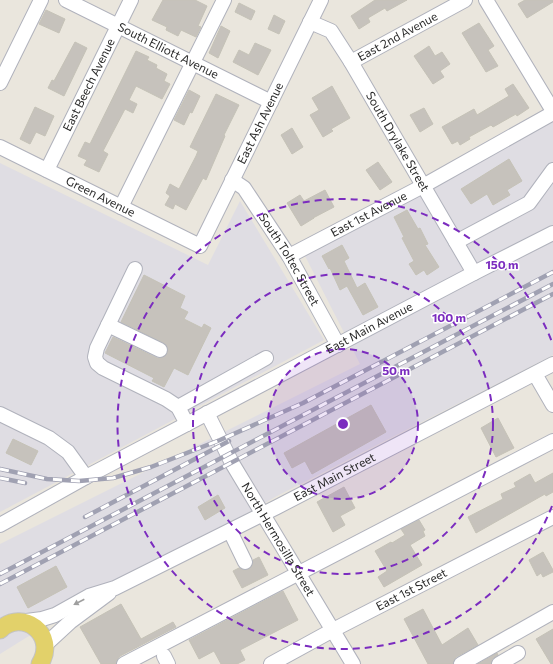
<svg xmlns="http://www.w3.org/2000/svg" width="553" height="664" font-family="Commissioner,sans-serif">
<style>
.industrial{fill:#dfdde3}
.building{fill:#c6c2bc;stroke:#c5c2b7}
.lines{fill:none;stroke-linecap:round;stroke-linejoin:round}
.minor-casing{stroke:#b0b2bc;stroke-width:16}
.major-casing{stroke:#c3c3c3;stroke-width:19}
.minor{stroke:#fff;stroke-width:14}
.major{stroke:#e2d16a;stroke-width:17}
.rail-casing{stroke:#a0a1b2;stroke-width:4.5}
.rail{stroke:#fff;stroke-width:3;stroke-dasharray:9;stroke-linecap:butt}
.oneway{fill:#9f9f9f}
.ring{fill:none;stroke:#7b2cbf;stroke-width:2;stroke-dasharray:7 5}
.labels{text-anchor:middle;stroke-width:3;stroke-linejoin:round;paint-order:stroke}
.street-label{font-size:12px;fill:#2a2a2a;stroke:#fff}
.centre{fill:#7b2cbf;stroke:#fff;stroke-width:2}
.ring-label{font-size:12px;text-anchor:middle;font-weight:bold;fill:#7b2cbf;stroke:#fff;stroke-width:3;stroke-linejoin:round;paint-order:stroke}
</style>
<rect width="100%" height="100%" fill="#eae6dd"/>
<g class="industrial">
<polygon points="553,118 553,355 277,496 225,526 114,583 0,654 0,544 360,364 302,250"/>
<polygon points="0,163 208,265 240,201 324,340 0,512"/>
</g>
<g class="building">
<polygon points="163,0 195,0 207,6 198,26 201,27 196,37 181,30 178,36 166,30 167,27 152,20"/>
<polygon points="375,0 407,0 387,11 385,8 368,18 370,22 359,29 351,16"/>
<polygon points="525,0 553,0 553,2 527,18 518,4"/>
<polygon points="239,3 255,11 251,20 235,12"/>
<polygon points="46,10 65,19 59,33 39,24"/>
<polygon points="274,15 285,21 279,34 268,29"/>
<polygon points="479,23 494,46 488,50 498,66 486,72 462,33"/>
<polygon points="221,26 230,31 218,58 209,53"/>
<polygon points="75,42 87,48 64,96 48,88 52,80 54,81"/>
<polygon points="255,43 271,50 258,75 233,62 239,50 249,55"/>
<polygon points="429,46 435,56 442,52 450,64 440,71 444,77 433,84 414,56"/>
<polygon points="136,51 149,57 147,60 157,65 156,68 167,74 164,81 170,84 162,99 136,86 129,100 137,104 133,113 125,109 103,151 108,154 99,172 84,165 87,160 78,156 85,142 90,144"/>
<polygon points="513,84 529,108 517,116 516,114 493,127 491,125 469,137 470,139 460,145 458,141 452,144 442,127 474,109 477,115 509,96 505,89"/>
<polygon points="332,86 350,118 331,129 333,131 323,137 310,115 319,110 312,98"/>
<polygon points="189,90 200,96 192,113 190,112 184,125 174,120"/>
<polygon points="216,94 239,105 224,135 225,136 206,180 203,178 186,210 175,204 173,209 165,205 170,196 166,193 170,184 179,189 196,156 198,151 190,147"/>
<polygon points="35,107 54,116 45,136 36,132 30,144 20,139"/>
<polygon points="424,108 433,124 420,132 410,115"/>
<polygon points="292,128 303,147 292,154 281,135"/>
<polygon points="509,159 522,181 507,190 510,195 493,205 487,194 471,204 461,189"/>
<polygon points="378,162 392,182 380,190 366,170"/>
<polygon points="325,190 334,207 313,218 314,218 301,226 287,203 300,195 304,201"/>
<polygon points="407,210 418,229 420,228 428,244 425,245 439,267 427,275 424,270 416,275 409,264 414,261 402,238 404,237 394,217"/>
<polygon points="342,245 349,258 344,261 357,288 365,283 378,307 363,315 347,286 340,290 330,268 329,269 322,256"/>
<polygon points="144,275 185,296 180,308 188,312 184,319 202,328 204,324 211,328 188,375 174,368 164,387 152,381 154,378 105,353 113,337 157,358 161,358 167,354 168,349 164,343 121,322"/>
<polygon points="371,405 386,432 312,474 305,461 292,468 284,453"/>
<polygon points="498,418 514,448 496,457 481,428"/>
<polygon points="13,439 38,451 31,465 6,453"/>
<polygon points="553,473 553,492 546,496 545,494 476,533 468,517 503,499 501,494 516,487 514,483 530,474 535,483"/>
<polygon points="344,487 355,508 340,516 345,525 333,532 317,502"/>
<polygon points="218,495 225,508 205,520 198,507"/>
<polygon points="419,520 425,530 423,531 425,536 410,545 422,565 384,587 378,577 387,571 375,551 391,542 392,543 405,535 401,529"/>
<polygon points="543,552 553,570 553,572 543,577 541,573 537,576 529,560"/>
<polygon points="259,557 268,575 242,588 233,571 239,568 244,570 249,569 252,566 253,560"/>
<polygon points="56,566 67,587 28,608 17,587"/>
<polygon points="283,591 298,620 240,650 245,660 237,664 221,664 214,651 199,659 189,640"/>
<polygon points="121,604 141,639 173,622 176,627 120,656 117,660 116,664 101,664 80,627"/>
<polygon points="423,609 442,645 468,628 478,645 456,657 454,660 453,664 428,664 404,619"/>
<polygon points="553,629 553,664 551,664 536,639"/>
<polygon points="497,653 498,655 492,659 491,664 478,664"/>
</g>
<g class="lines">
<defs>
<g id="minor">
<path id="s1" d="M66,0L271,102"/>
<polyline points="486,0 553,111"/>
<path id="s2" d="M310,22L331,31L351,62L474,273"/>
<path id="s3" d="M351,62L465,0"/>
<polyline points="0,83 41,0"/>
<path id="s4" d="M0,147L200,246L321,0"/>
<path id="s5" d="M47,170L131,0"/>
<path id="s6" d="M232,180L244,188L289,256L338,345"/>
<polyline points="121,207 224,0"/>
<polyline points="456,242 529,203 553,170"/>
<path id="s7" d="M289,256L423,186L553,113"/>
<polyline points="135,269 97,348 95,357 97,363 103,368 166,399 178,407 187,424"/>
<polyline points="108,325 160,350"/>
<polyline points="535,374 553,405"/>
<polyline points="178,407 266,358"/>
<path id="s8" d="M207,413L232,463L353,664"/>
<path id="s9" d="M0,414L49,438L68,452L86,477L474,273L553,233"/>
<polyline points="0,525 86,477"/>
<polyline points="230,531 245,562"/>
<path id="s10" d="M19,622L42,619L55,615L89,596L115,588L277,507L553,364"/>
<polyline points="45,645 70,622 109,593"/>
<polyline points="164,656 168,664"/>
<polyline points="124,664 553,441"/>
<path id="s11" d="M271,664L333,630L553,517"/>
<polyline points="461,664 553,612"/>
<polyline points="499,664 518,653"/>
</g>
<path id="major" d="M0,630C22,608 58,634 40,664"/>
</defs>
<use href="#minor" class="minor-casing"/>
<use href="#major" class="major-casing"/>
<use href="#minor" class="minor"/>
<use href="#major" class="major"/>
<defs>
<g id="rail">
<polyline points="0,469 47,479 79,481 113,478 151,467 220,440 303,403 553,272"/>
<polyline points="0,478 25,483"/>
<polyline points="85,517 229,441"/>
<polyline points="0,574 553,284"/>
<polyline points="0,584 553,294"/>
</g>
</defs>
<use href="#rail" class="rail-casing"/>
<use href="#rail" class="rail"/>
</g>
<defs><path id="oneway-solid" d="M-6-.8H1V-3.2L6.5 0L1 3.2V.8H-6Z"/></defs>
<use class="oneway" href="#oneway-solid" transform="translate(79 602) rotate(153)"/>
<circle cx="343" cy="424" r="75" fill="#7b2cbf" fill-opacity=".12"/>
<g class="ring">
<circle cx="343" cy="424" r="75"/>
<circle cx="343" cy="424" r="150"/>
<path d="M552 506A225 225 0 1 1 552 342"/>
</g>
<g class="labels">
<g class="street-label">
<text dy="4" stroke="none"><textPath href="#s3" startOffset="53">East 2nd Avenue</textPath></text>
<text dy="4" stroke="none"><textPath href="#s1" startOffset="114">South Elliott Avenue</textPath></text>
<text dy="4" stroke="none"><textPath href="#s5" startOffset="95">East Beech Avenue</textPath></text>
<text dy="4" stroke="none"><textPath href="#s4" startOffset="360">East Ash Avenue</textPath></text>
<text dy="4" stroke="none"><textPath href="#s2" startOffset="152">South Drylake Street</textPath></text>
<text dy="4" stroke="none"><textPath href="#s4" startOffset="112">Green Avenue</textPath></text>
<text dy="4" stroke="none"><textPath href="#s7" startOffset="90">East 1st Avenue</textPath></text>
<text dy="4" stroke="none"><textPath href="#s6" startOffset="99">South Toltec Street</textPath></text>
<text dy="4" stroke="none"><textPath href="#s9" startOffset="429">East Main Avenue</textPath></text>
<text dy="4" stroke="none"><textPath href="#s10" startOffset="349">East Main Street</textPath></text>
<text dy="4" stroke="none"><textPath href="#s8" startOffset="145">North Hermosilla Street</textPath></text>
<text dy="4" stroke="none"><textPath href="#s11" startOffset="159">East 1st Street</textPath></text>
</g>
</g>
<circle cx="343" cy="424" r="6" class="centre"/>
<g class="ring-label">
<text x="502" y="269">150 m</text>
<text x="449" y="322">100 m</text>
<text x="396" y="375">50 m</text>
</g>
</svg>
